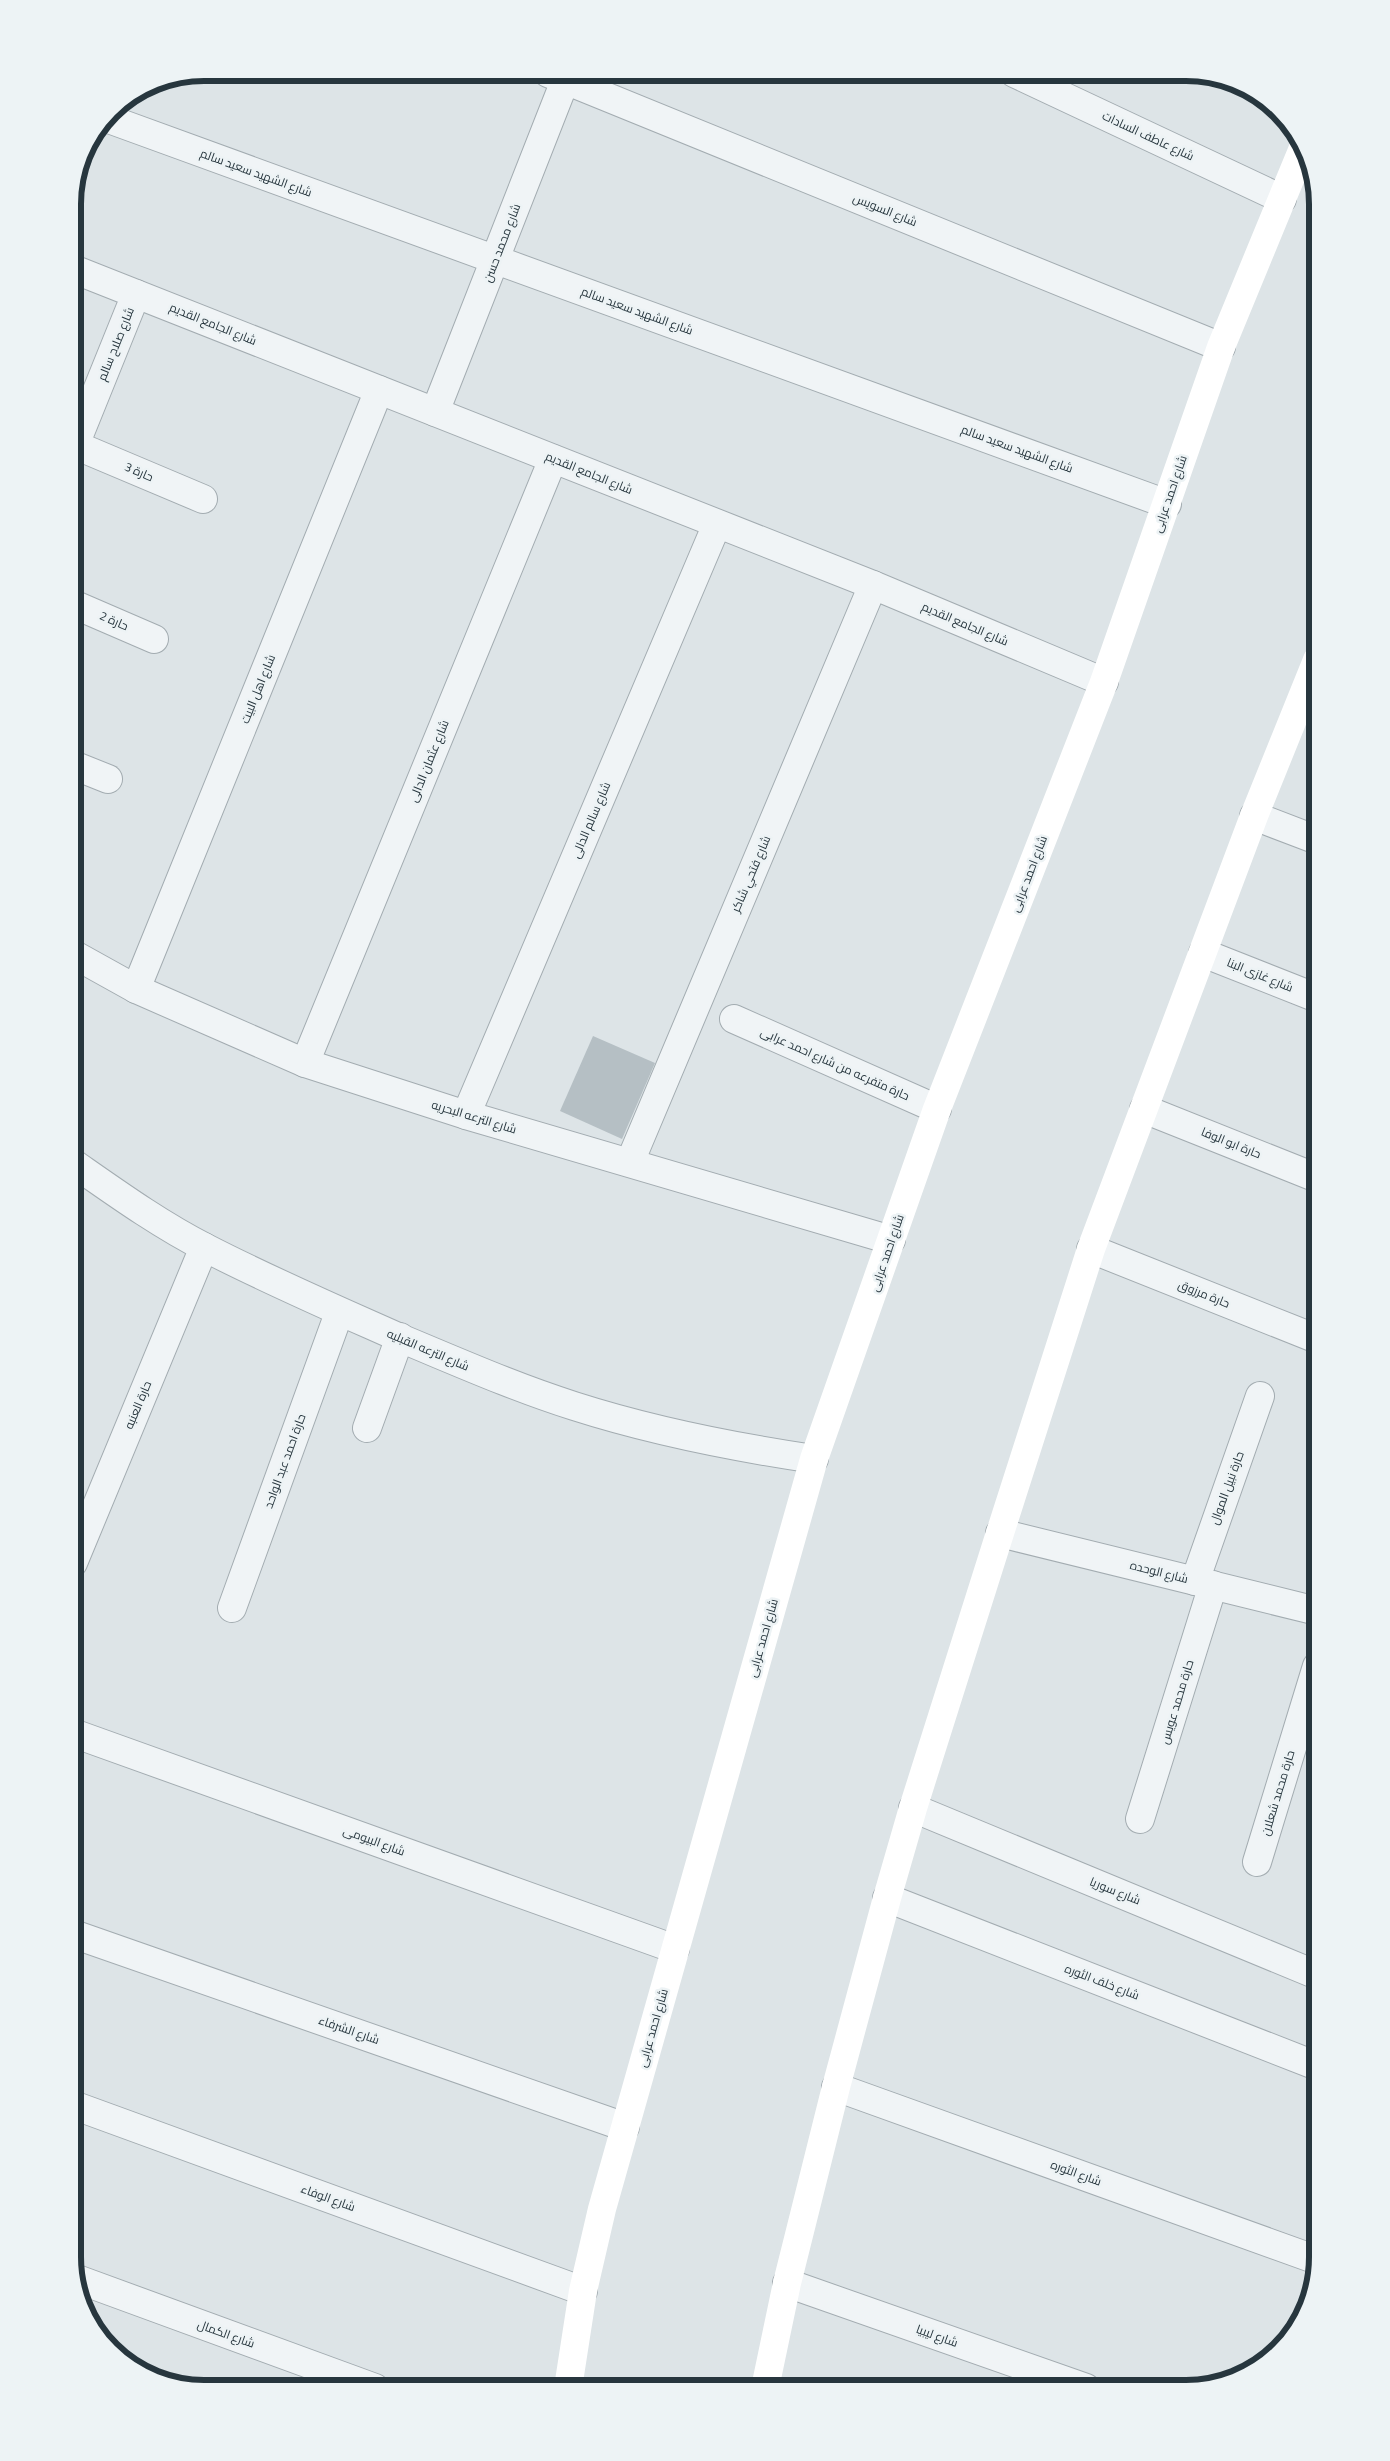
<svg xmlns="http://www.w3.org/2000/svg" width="1390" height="2461" font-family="'Titillium Web',Cairo,sans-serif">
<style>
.building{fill:#b5bfc4}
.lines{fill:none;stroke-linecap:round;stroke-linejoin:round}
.street-casing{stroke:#a3acb1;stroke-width:30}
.street{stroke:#f0f4f6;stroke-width:28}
.secondary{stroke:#fff;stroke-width:28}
.labels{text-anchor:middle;stroke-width:5;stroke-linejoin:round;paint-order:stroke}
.street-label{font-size:12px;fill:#27363e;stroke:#edf3f5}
.rim{fill:none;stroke:#27363e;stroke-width:6}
</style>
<rect width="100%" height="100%" fill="#dde4e7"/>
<polygon class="building" points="593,1036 655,1063 622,1139 560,1111"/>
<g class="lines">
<defs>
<g id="street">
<polyline points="548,73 1221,347"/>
<polyline points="1014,73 1282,199"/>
<polyline points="106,118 1167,504"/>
<polyline points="73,269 873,585 1104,682"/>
<polyline points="435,412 568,73"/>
<polyline points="75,445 203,499"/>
<polyline points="73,450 136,294"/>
<polyline points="73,604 154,639"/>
<polyline points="73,765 108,779"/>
<polyline points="1254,816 1317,840"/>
<polyline points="1203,953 1317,998"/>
<polyline points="73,954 136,989 305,1063 466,1115 891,1240"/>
<polyline points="136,989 379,390"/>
<polyline points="734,1019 937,1109"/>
<polyline points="305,1063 553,459"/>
<polyline points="1144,1109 1317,1178"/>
<polyline points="466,1115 717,524"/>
<polyline points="630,1162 873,585"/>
<path d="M73,1163C116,1193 159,1224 206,1248C270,1281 335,1309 400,1338C458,1362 514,1387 574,1406C652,1431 733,1447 814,1459"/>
<polyline points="1091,1249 1317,1339"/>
<polyline points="367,1428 400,1337"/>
<polyline points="1000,1533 1317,1611"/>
<polyline points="73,1563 204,1247"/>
<polyline points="1195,1581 1260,1396"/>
<polyline points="232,1608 339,1313"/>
<polyline points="73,1733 675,1949"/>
<polyline points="913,1808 1317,1975"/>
<polyline points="1140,1819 1213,1585"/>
<polyline points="1257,1862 1317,1666"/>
<polyline points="887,1898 1317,2066"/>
<polyline points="73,1934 625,2127"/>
<polyline points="836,2087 1317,2260"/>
<polyline points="73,2105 583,2291"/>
<polyline points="77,2279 375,2388"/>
<polyline points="787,2283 1086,2388"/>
</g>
</defs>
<use href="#street" class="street-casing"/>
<use href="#street" class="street"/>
<g class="secondary">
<polyline points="568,2388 583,2291 602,2209 814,1459 937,1109 1104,682 1221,347 1303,148"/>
<polyline points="765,2388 787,2283 836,2087 887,1898 913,1808 1000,1533 1091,1249 1254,816 1317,660"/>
</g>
</g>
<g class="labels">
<g class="street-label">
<text transform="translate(1148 136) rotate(25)" y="4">شارع عاطف السادات</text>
<text transform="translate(256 173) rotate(20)" y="4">شارع الشهيد سعيد سالم</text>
<text transform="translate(885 210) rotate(22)" y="4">شارع السويس</text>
<text transform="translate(502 243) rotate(-69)" y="4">شارع محمد حسن</text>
<text transform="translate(637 311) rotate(20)" y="4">شارع الشهيد سعيد سالم</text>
<text transform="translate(213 324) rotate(22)" y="4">شارع الجامع القديم</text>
<text transform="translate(116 344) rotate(-68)" y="4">شارع صلاح سالم</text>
<text transform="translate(1017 449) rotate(20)" y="4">شارع الشهيد سعيد سالم</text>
<text transform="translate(139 472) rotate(23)" y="4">حارة 3</text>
<text transform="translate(589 473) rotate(22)" y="4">شارع الجامع القديم</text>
<text transform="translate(1170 494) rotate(-71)" y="4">شارع احمد عرابى</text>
<text transform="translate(114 621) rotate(23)" y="4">حارة 2</text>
<text transform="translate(965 624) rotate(23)" y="4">شارع الجامع القديم</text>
<text transform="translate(258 689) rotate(-68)" y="4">شارع اهل البيت</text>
<text transform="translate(429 761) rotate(-68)" y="4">شارع عثمان الدالى</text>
<text transform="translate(591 820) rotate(-67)" y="4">شارع سالم الدالى</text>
<text transform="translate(751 874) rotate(-67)" y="4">شارع فتحي شاكر</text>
<text transform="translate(1029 874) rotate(-69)" y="4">شارع احمد عرابى</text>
<text transform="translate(1260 975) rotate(22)" y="4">شارع غازى البنا</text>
<text transform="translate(835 1064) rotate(24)" y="4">حارة متفرعه من شارع احمد عرابى</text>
<text transform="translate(474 1117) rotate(17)" y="4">شارع الترعه البحريه</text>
<text transform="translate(1231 1143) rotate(22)" y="4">حارة ابو الوفا</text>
<text transform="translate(887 1253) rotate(-71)" y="4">شارع احمد عرابى</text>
<text transform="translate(1204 1294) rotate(22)" y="4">حارة مرزوق</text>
<text transform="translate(428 1350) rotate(23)" y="4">شارع الترعه القبليه</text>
<text transform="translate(138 1405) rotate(-67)" y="4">حارة العنبه</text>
<text transform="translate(285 1461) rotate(-70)" y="4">حارة احمد عبد الواحد</text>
<text transform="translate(1227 1488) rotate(-70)" y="4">حارة نبيل الموال</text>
<text transform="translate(1159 1572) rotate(14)" y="4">شارع الوحده</text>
<text transform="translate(763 1638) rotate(-74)" y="4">شارع احمد عرابى</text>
<text transform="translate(1177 1702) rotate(-73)" y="4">حارة محمد عويس</text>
<text transform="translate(1278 1793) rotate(-73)" y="4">حارة محمد شعلان</text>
<text transform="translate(374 1841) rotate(20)" y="4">شارع البيومى</text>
<text transform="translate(1115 1891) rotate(22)" y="4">شارع سوريا</text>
<text transform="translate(1102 1982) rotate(21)" y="4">شارع خلف الثوره</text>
<text transform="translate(653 2028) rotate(-74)" y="4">شارع احمد عرابى</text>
<text transform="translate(349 2030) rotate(19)" y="4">شارع الشرفاء</text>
<text transform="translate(1076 2173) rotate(20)" y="4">شارع الثوره</text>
<text transform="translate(328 2198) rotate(20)" y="4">شارع الوفاء</text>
<text transform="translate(226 2334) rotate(20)" y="4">شارع الكمال</text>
<text transform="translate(937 2336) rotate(20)" y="4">شارع ليبيا</text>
</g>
</g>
<path d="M0 0H1390V2461H0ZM204 81H1186A123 123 0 0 1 1309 204V2257A123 123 0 0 1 1186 2380H204A123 123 0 0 1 81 2257V204A123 123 0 0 1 204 81Z" fill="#edf3f5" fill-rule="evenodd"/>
<path class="rim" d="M204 81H1186A123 123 0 0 1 1309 204V2257A123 123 0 0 1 1186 2380H204A123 123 0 0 1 81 2257V204A123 123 0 0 1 204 81Z"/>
</svg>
